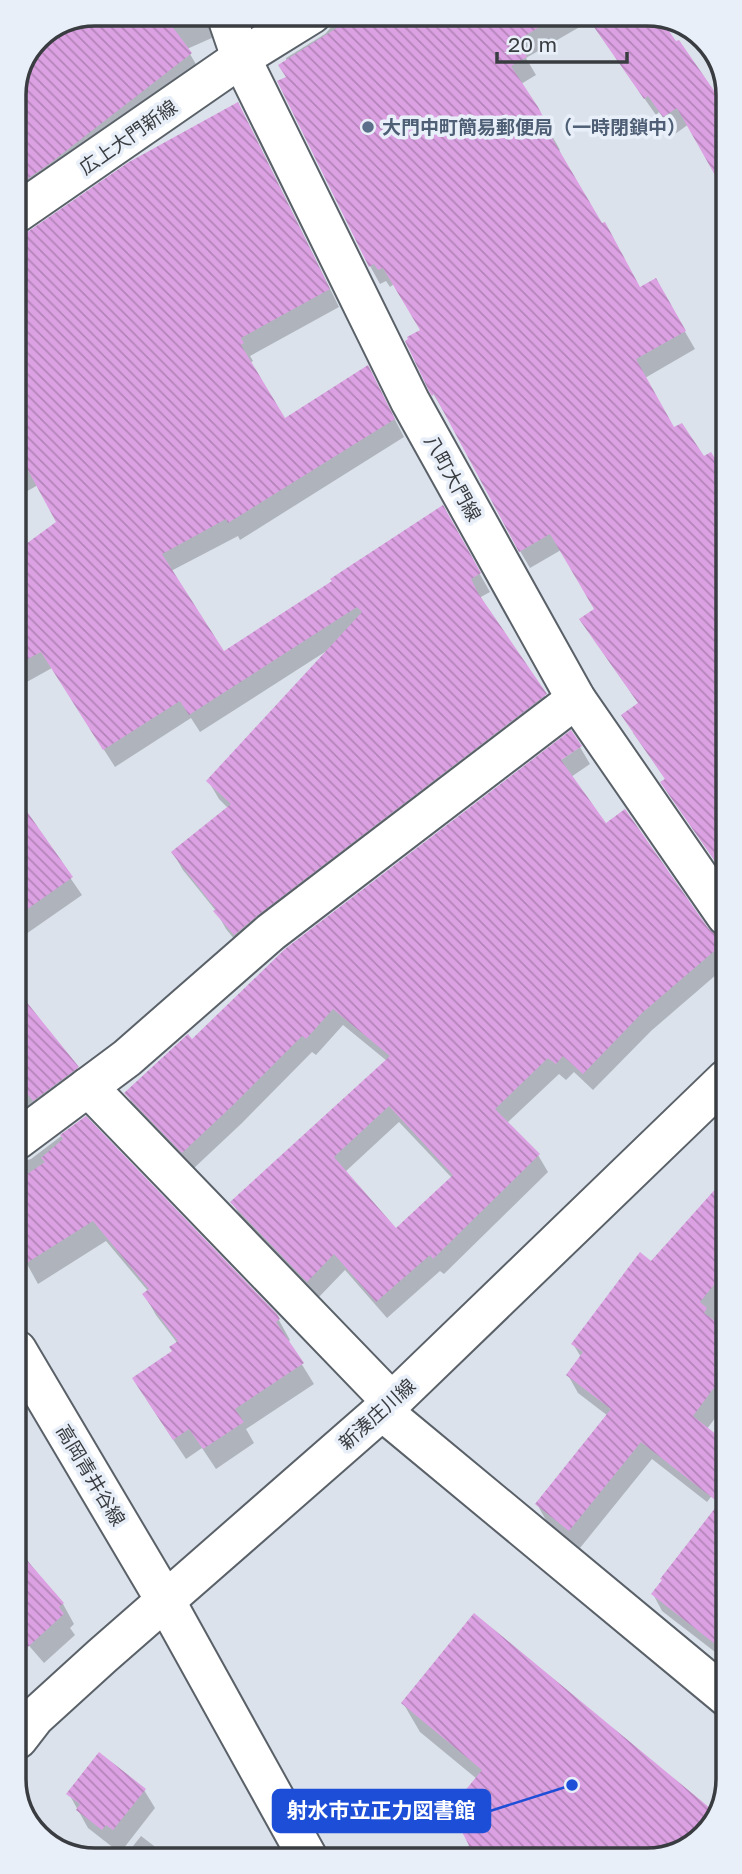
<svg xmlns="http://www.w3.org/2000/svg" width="742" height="1874" font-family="'Golos Text','Noto Sans JP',sans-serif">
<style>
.shadow{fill:#0003;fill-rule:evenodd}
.building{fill:url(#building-back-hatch);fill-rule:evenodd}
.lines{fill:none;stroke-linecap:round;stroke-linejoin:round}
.minor-casing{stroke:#5a6168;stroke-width:42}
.major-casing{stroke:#5a6168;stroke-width:42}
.minor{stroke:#fff;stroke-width:38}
.major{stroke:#fff;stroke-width:38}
.service-dot{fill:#5c6f8a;stroke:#e8eff8;stroke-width:2.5}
.labels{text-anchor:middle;stroke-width:7;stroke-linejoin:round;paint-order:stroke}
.service-label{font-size:19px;font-weight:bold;fill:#4e5e75;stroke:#e8eff8;text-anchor:start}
.street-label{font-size:19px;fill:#393c40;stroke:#e8eff8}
.rim{fill:none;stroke:#393c40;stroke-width:3.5}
.leader{fill:none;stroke:#1d4ed8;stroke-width:2.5}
.callout-dot{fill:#1d4ed8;stroke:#e8eff8;stroke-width:2.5}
.callout{fill:#1d4ed8;stroke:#1d4ed8;stroke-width:2.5}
.callout-label{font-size:21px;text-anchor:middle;font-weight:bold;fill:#fff}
</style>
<defs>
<pattern id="building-back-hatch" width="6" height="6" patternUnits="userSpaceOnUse" patternTransform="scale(1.75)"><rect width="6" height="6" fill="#dca1e2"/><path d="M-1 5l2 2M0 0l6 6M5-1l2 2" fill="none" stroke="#b384b9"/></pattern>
</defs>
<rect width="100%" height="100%" fill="#dbe2eb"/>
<g class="shadow">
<polygon points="95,14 224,14 214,37 187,49 200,71 14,212 14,90 38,38"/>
<polygon points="251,14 264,14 255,18"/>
<polygon points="265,14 308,14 276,34"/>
<polygon points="335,14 653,14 724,108 724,187 689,124 675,134 659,112 656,115 590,21 526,58 536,75 521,84 547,127 560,150 558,151 640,289 655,280 695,349 645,378 673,429 720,471 725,468 726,877 673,800 663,783 666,780 633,733 639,704 592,637 596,609 561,550 530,568 520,551 445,411 444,412 431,390 422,331 394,284 390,287 386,281 380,284 370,266 279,82 287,78 286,58 325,34 333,25"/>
<polygon points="248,122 339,307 250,356 253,361 250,363 284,420 377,385 404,437 240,540 238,536 171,571 223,654 334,582 442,507 490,592 479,598 555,712 245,952 226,929 216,911 183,870 173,853 228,808 219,799 209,782 328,650 200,732 191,718 115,767 52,668 16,688 15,554 215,410 203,392 15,498 15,404 27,235"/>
<path d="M580,747L590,764L571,777L606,826L714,951L724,968L651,1031L593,1090L574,1072L566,1080L559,1074L507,1123L538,1155L548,1172L444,1274L440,1271L387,1318L345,1270L318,1298L242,1219L232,1202L387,1061L343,1025L316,1055L312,1052L242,1123L193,1169L136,1111L127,1094L192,1041L286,950ZM399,1122L452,1178L396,1230L345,1172Z"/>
<polygon points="16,782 23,794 16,799 82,895 16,941"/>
<polygon points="16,992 77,1068 87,1085 17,1138"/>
<polygon points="85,1118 276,1315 290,1340 288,1342 314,1384 246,1429 254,1443 216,1469 202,1448 186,1459 146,1399 178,1344 156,1315 144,1294 148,1291 106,1241 38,1284 17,1246 17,1183 27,1176 20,1162 31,1159"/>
<polygon points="727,1183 727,1299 714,1315 727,1325 727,1402 707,1429 727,1445 727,1476 707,1502 652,1459 580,1548 547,1522 537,1504 608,1416 578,1393 568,1375 581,1357 573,1344"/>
<polygon points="718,1508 727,1515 728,1662 662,1611 653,1594"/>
<polygon points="18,1545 37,1575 63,1604 74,1624 70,1628 75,1635 44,1663 18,1633"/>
<polygon points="474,1616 716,1815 711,1828 673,1856 460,1857 470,1844 477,1779 420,1732 403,1703"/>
<polygon points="144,1790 155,1808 120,1853 88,1828 69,1794"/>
<polygon points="141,1836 171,1859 122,1860"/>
<polygon points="188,1850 200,1859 180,1859"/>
</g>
<g class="building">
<polygon points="95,14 163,14 192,53 49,164 14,188 14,90 38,38"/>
<polygon points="359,14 561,14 518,40 527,57 511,66 538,107 551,132 549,133 602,223 605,222 640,287 656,278 686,331 636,359 674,427 682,423 704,456 711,452 725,475 726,877 660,782 665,779 621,715 638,703 579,619 594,609 550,534 519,552 434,394 432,396 429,391 405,341 408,339 407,337 420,330 383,268 378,270 374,264 369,267 277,81 286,77 278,65"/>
<polygon points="585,14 653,14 659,17 676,41 679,40 724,105 724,191 677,108 663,117 648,96 644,99"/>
<polygon points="238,102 330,289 241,338 244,343 241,345 285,418 368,365 395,419 228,523 226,519 162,554 224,651 332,581 330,579 443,505 481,573 471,579 478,593 547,694 258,915 234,935 213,911 216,909 171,852 231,804 206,781 362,612 357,607 189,715 180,701 103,750 41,652 16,665 15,552 56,522 15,446 14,237 26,233 129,162"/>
<path d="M571,730L582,746L561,760L606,823L625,809L708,928L716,935L726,938V941L642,1013L583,1074L563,1056L556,1064L548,1058L495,1109L540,1154L433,1259L430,1255L376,1302L334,1254L307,1282L230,1202L390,1056L333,1009L306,1039L302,1036L232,1106L182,1153L124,1093L188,1034L192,1039L285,949ZM389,1106L453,1175L396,1228L334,1157Z"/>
<polygon points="16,796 73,877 16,917"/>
<polygon points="16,989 79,1067 33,1101 16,1079"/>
<polygon points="86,1116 277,1314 280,1319 276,1322 304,1363 235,1409 244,1422 203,1449 189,1429 173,1440 132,1378 172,1351 169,1347 178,1341 142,1294 149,1289 93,1221 17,1269 17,1181 45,1162 41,1158 63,1139 60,1135"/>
<polygon points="727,1176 727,1269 700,1302 707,1308 704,1313 727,1330 727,1370 693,1416 727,1443 728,1654 651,1594 662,1580 660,1579 719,1503 641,1442 569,1531 535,1504 611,1409 566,1375 583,1352 571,1344 640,1252 651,1261"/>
<polygon points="18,1550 64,1603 59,1607 64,1614 18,1656"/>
<polygon points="474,1613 716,1813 711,1828 673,1856 475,1857 450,1809 482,1770 401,1703"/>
<polygon points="99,1752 146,1789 113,1830 106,1825 102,1830 76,1810 80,1804 66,1794"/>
</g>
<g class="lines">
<defs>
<g id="minor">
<polyline points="241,58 312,14"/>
<polyline points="88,1087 392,1402"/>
<polyline points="17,1140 127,1058 271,932 576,699"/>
<polyline points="382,1411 728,1698"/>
<polyline points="165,1600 308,1858"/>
</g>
<g id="major">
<polyline points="226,14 241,58 410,401 576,699 726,916"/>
<polyline points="14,215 241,58"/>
<polyline points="17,1350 165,1600"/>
<polyline points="18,1739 35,1717 102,1656 382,1411 726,1079"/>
</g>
</defs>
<use href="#minor" class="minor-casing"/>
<use href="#major" class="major-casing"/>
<use href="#minor" class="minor"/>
<use href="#major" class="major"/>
</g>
<circle class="service-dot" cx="368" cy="127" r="7"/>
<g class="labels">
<g class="service-label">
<text x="382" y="134">大門中町簡易郵便局（一時閉鎖中）</text>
</g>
<g class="street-label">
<text transform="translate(128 137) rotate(-35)" y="7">広上大門新線</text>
<text transform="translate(453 478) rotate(61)" y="7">八町大門線</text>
<text transform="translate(377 1414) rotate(-42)" y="7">新湊庄川線</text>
<text transform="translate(91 1475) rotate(59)" y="7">高岡青井谷線</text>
</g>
</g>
<path d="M0 0H742V1874H0ZM95 26H647A69 69 0 0 1 716 95V1779A69 69 0 0 1 647 1848H95A69 69 0 0 1 26 1779V95A69 69 0 0 1 95 26Z" fill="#e8eff8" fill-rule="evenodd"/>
<path class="rim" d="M95 26H647A69 69 0 0 1 716 95V1779A69 69 0 0 1 647 1848H95A69 69 0 0 1 26 1779V95A69 69 0 0 1 95 26Z"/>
<path class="leader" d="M572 1785L490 1811"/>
<circle class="callout-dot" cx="572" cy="1785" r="7"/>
<rect class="callout" x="273" y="1790" width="217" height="42" rx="7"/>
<g class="callout-label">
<text x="381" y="1818">射水市立正力図書館</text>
</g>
<path d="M497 52v10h130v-10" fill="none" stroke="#393c40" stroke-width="3.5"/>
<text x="508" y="52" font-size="21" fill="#393c40" stroke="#e8eff8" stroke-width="5" paint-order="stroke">20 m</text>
</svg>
